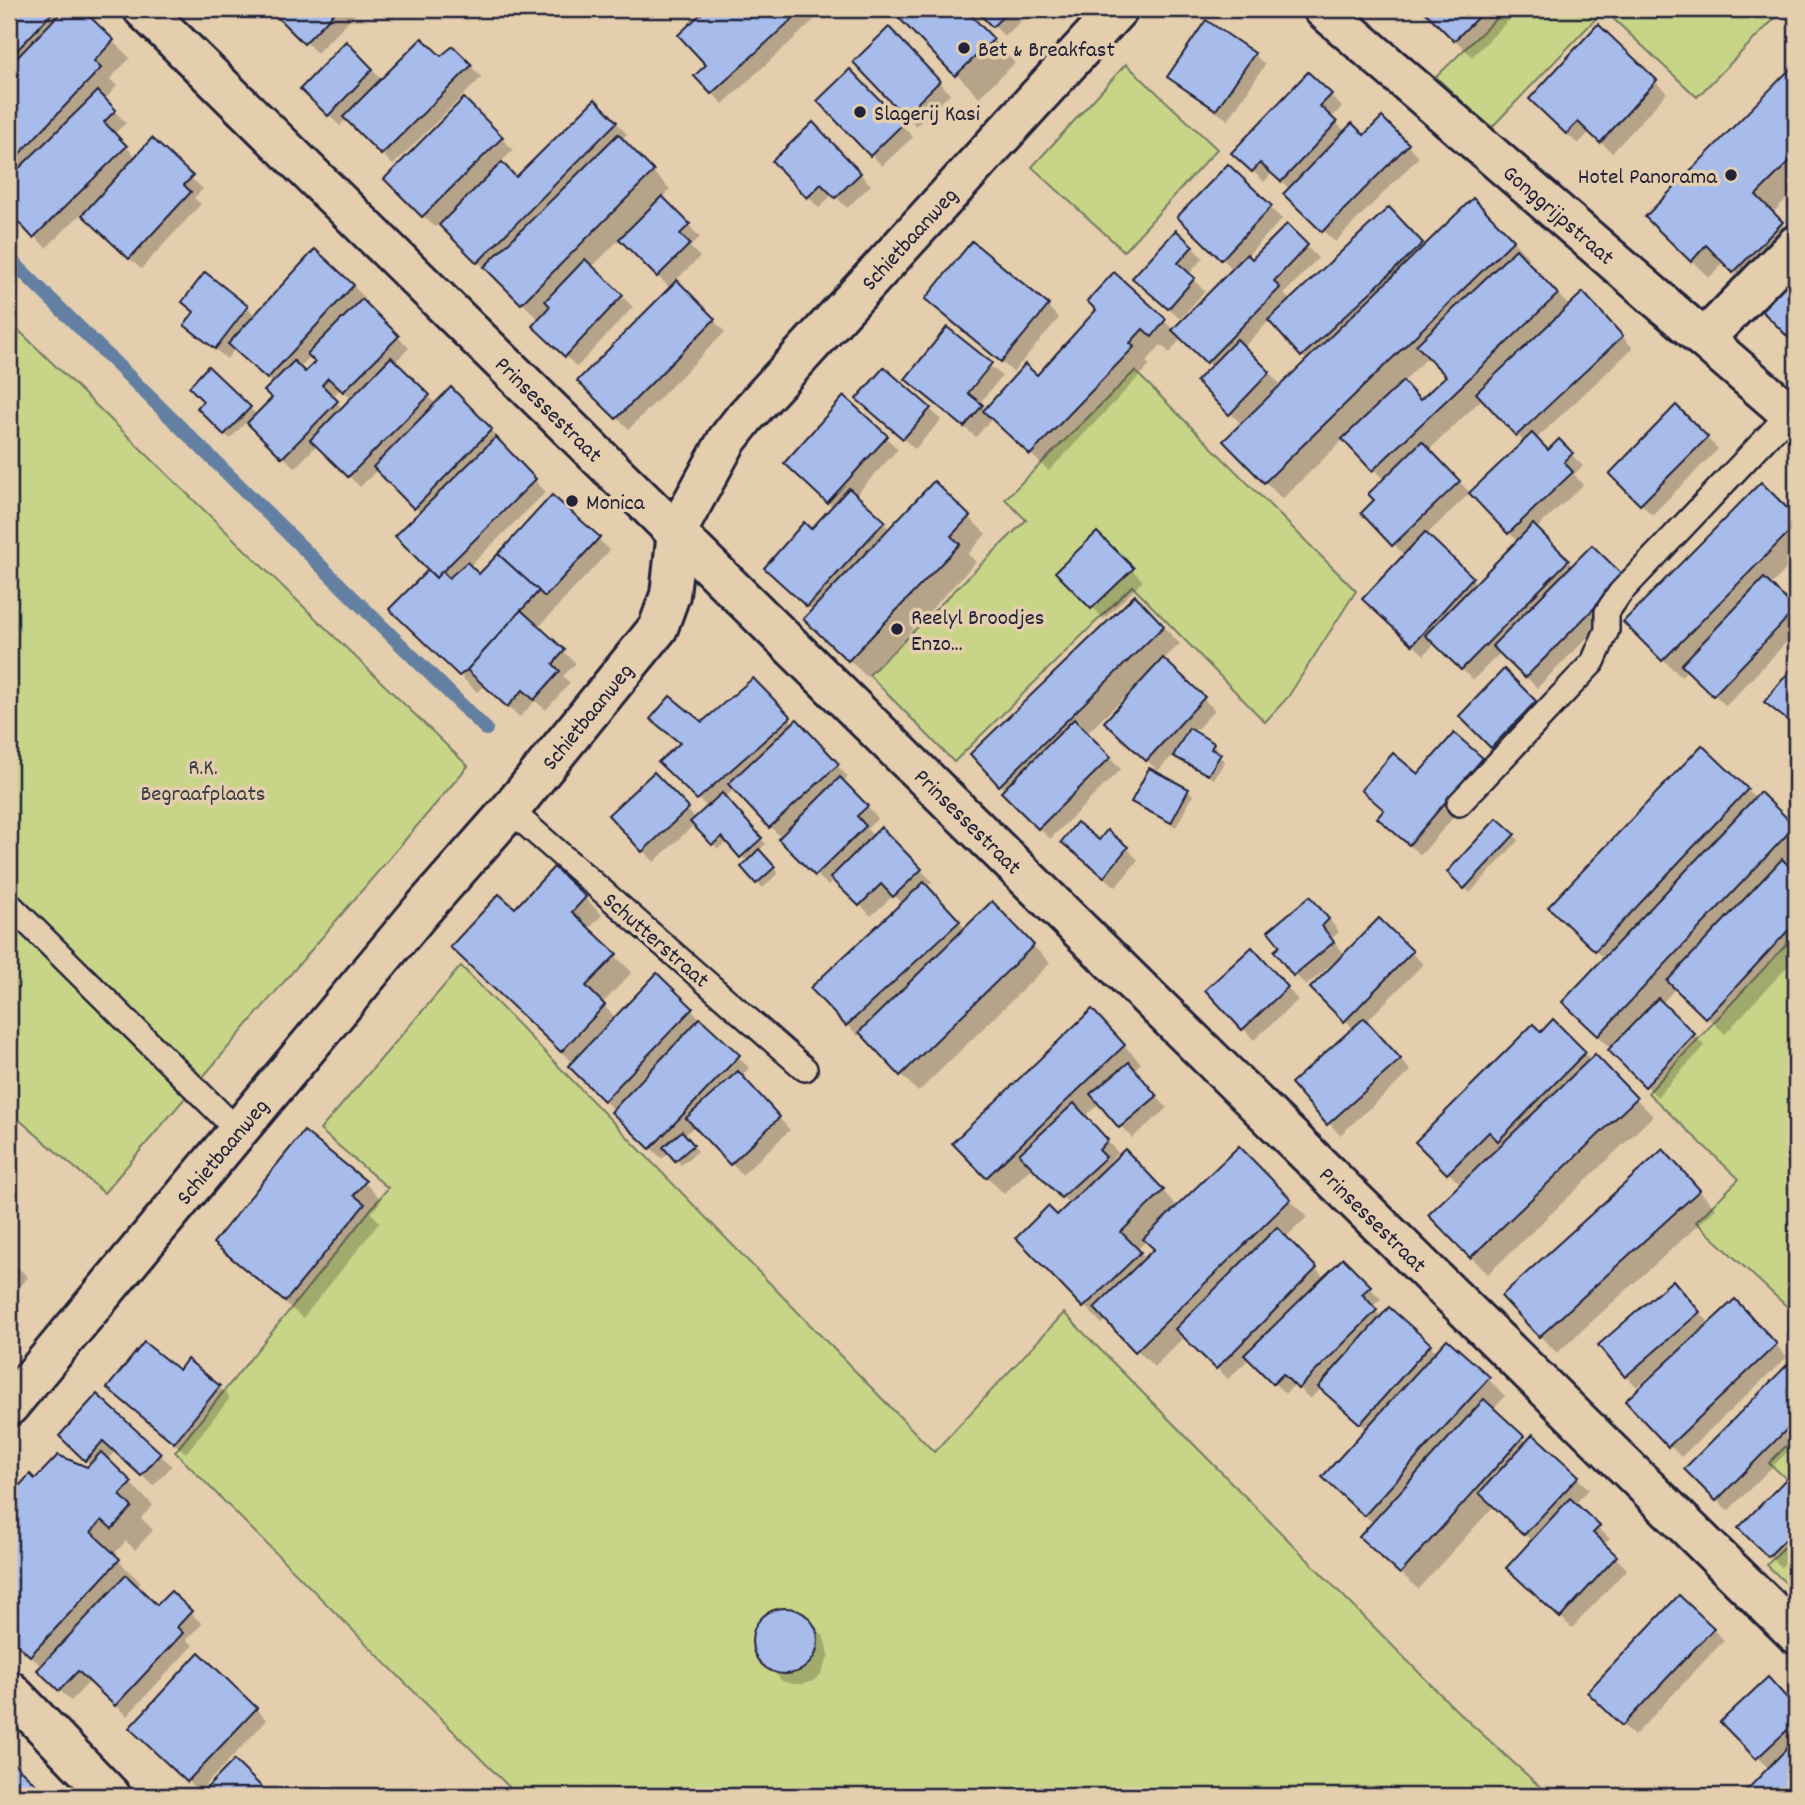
<svg xmlns="http://www.w3.org/2000/svg" width="1805" height="1805" font-family="Dekko,sans-serif">
<style>
.green{fill:#c8d588;stroke:#757c62;stroke-width:2}
.shadow{fill:#0003;fill-rule:evenodd}
.lines{fill:none;stroke-linecap:round;stroke-linejoin:round}
.stream{stroke:#6380a3;stroke-width:14}
.building{fill:#a8bceb;stroke:#22223b;stroke-width:2}
.lane-casing{stroke:#22223b;stroke-width:28}
.street-casing{stroke:#22223b;stroke-width:44}
.lane{stroke:#e4cead;stroke-width:23}
.street{stroke:#e4cead;stroke-width:38}
.poi-dot{fill:#22223b;stroke:#e4cead;stroke-width:2.5}
.labels{text-anchor:middle;stroke-width:7;stroke-linejoin:round;paint-order:stroke}
.poi-label{font-size:23px;fill:#22223b;stroke:#e4cead;text-anchor:start}
.street-label{font-size:23px;fill:#22223b;stroke:#e4cead}
.park-label{font-size:23px;fill:#3b3d47;stroke:#e4cead}
</style>
<rect width="100%" height="100%" fill="#e4cead"/>
<filter id="ink" filterUnits="userSpaceOnUse"><feTurbulence type="fractalNoise" baseFrequency=".0143" numOctaves="2"/><feDisplacementMap in="SourceGraphic" scale="14" xChannelSelector="R" yChannelSelector="G"/><feConvolveMatrix kernelMatrix="1 2 1 2 8 2 1 2 1" color-interpolation-filters="sRGB"/></filter>
<g filter="url(#ink)">
<g class="green">
<polygon points="1506,9 1784,9 1697,97 1604,10 1491,128 1436,77"/>
<polygon points="1126,64 1217,149 1124,251 1032,167"/>
<polygon points="9,321 468,766 104,1193 9,1111"/>
<polygon points="1135,371 1356,591 1288,697 1265,722 1132,586 954,762 869,675 1026,520 1005,499"/>
<polygon points="1796,934 1796,1315 1696,1222 1739,1179 1648,1093"/>
<polygon points="461,966 934,1452 1064,1313 1456,1710 1550,1796 518,1796 175,1452 388,1188 320,1130"/>
<polygon points="1796,1436 1796,1488 1769,1463"/>
<polygon points="1796,1534 1796,1593 1767,1565"/>
</g>
<g class="shadow">
<polygon points="9,9 79,9 130,58 110,79 117,86 104,100 126,123 114,134 137,158 152,141 203,189 194,198 201,204 141,269 82,213 46,248 9,210"/>
<polygon points="278,9 360,9 317,53 274,12"/>
<polygon points="708,9 826,9 723,104 712,93 708,65 680,35"/>
<polygon points="912,9 964,9 1015,63 979,97 902,18"/>
<polygon points="978,9 1033,9 1005,37"/>
<polygon points="1424,9 1520,9 1472,57"/>
<polygon points="1598,27 1667,93 1612,153 1590,132 1578,144 1542,111"/>
<polygon points="889,30 950,94 916,126 855,62"/>
<polygon points="346,44 382,80 441,59 452,48 482,77 393,165 347,118 340,126 302,89"/>
<polygon points="1254,54 1265,65 1228,120 1181,88 1169,77"/>
<polygon points="1796,66 1796,189 1772,214 1796,238 1752,288 1724,261 1709,278 1648,217"/>
<polygon points="850,71 913,137 882,166 820,101"/>
<polygon points="1308,74 1342,107 1331,118 1346,132 1364,137 1382,119 1419,157 1335,242 1286,194 1290,189 1272,173 1264,182 1234,153"/>
<polygon points="464,100 513,150 500,163 516,179 595,101 627,134 621,140 670,189 662,198 700,237 690,247 700,257 675,281 725,332 629,429 580,381 671,289 620,239 592,267 633,307 577,367 545,337 539,320 491,271 489,273 440,223 435,227 386,179"/>
<polygon points="813,125 871,185 847,208 833,194 819,208 774,161"/>
<path d="M1229,167L1282,219L1247,256L1252,262L1287,227L1318,258L1284,294L1291,301L1400,221L1425,247L1473,201L1529,258L1526,261L1570,307L1594,306L1633,348L1536,439L1548,452L1559,442L1583,466L1574,474L1583,485L1536,529L1573,566L1635,590L1537,688L1501,652L1473,680L1435,643L1424,655L1376,610L1405,556L1363,513L1376,500L1384,480L1344,439L1282,499L1226,441L1242,425L1198,381L1212,367L1182,337L1170,353L1161,345L1146,362L1150,365L1049,471L992,418L976,437L919,390L948,329L1002,376L979,404L986,411L1037,378L1098,310L1114,274L1174,330L1234,270L1179,217ZM1270,320L1308,362L1282,386L1244,347ZM1429,356L1448,376L1421,402L1402,383ZM1483,398L1524,442L1472,493L1518,542L1477,584L1426,535L1470,493L1429,450Z"/>
<polygon points="1192,247 1203,258 1188,275 1205,291 1180,319 1146,289"/>
<path d="M353,286L364,297L361,300L409,348L395,362L436,404L451,390L502,441L500,444L546,492L469,567L479,576L553,497L610,550L538,628L576,663L563,676L570,683L546,710L535,701L520,717L485,686L477,692L408,626L441,585L421,513L378,469L360,487L317,445L295,468L247,421L230,439L199,408L206,401L208,369L257,415L274,398V384L235,348L227,359L186,325L247,307L256,316ZM311,356L318,362L306,375L299,368ZM341,388L352,399L343,409L332,398Z"/>
<polygon points="927,299 1047,306 1059,318 1013,372"/>
<polygon points="844,398 898,449 855,496 890,529 934,483 986,534 968,554 976,562 867,677 823,636 813,611 777,579 812,532 834,508 797,474"/>
<polygon points="1676,407 1718,449 1652,515 1611,474"/>
<polygon points="930,409 941,420 915,449 870,410"/>
<polygon points="1761,484 1796,519 1796,559 1770,586 1796,612 1796,632 1726,706 1688,669 1681,677 1625,622"/>
<polygon points="1097,534 1143,581 1104,619 1058,572"/>
<polygon points="1152,614 1180,644 1163,660 1215,710 1193,733 1213,744 1218,750 1216,754 1225,761 1214,779 1180,761 1174,754 1158,771 1118,733 1128,698 1126,696 1086,734 1121,769 1050,839 1003,792 1005,790 972,754"/>
<polygon points="1504,671 1546,714 1503,758 1461,716"/>
<polygon points="753,681 795,724 808,733 848,777 842,782 878,818 867,829 874,836 892,841 932,881 926,887 966,929 992,904 1050,963 918,1092 862,1033 858,1036 813,988 903,904 894,895 871,916 835,879 828,886 734,789 724,798 766,844 758,851 778,873 763,888 743,867 748,863 728,841 718,849 695,824 654,862 643,850 666,786 696,819 708,808 661,762 681,745 652,719 702,725"/>
<polygon points="1454,735 1493,771 1421,855 1391,830 1418,776"/>
<polygon points="1702,748 1756,799 1760,795 1796,829 1796,860 1789,868 1796,875 1796,957 1725,1034 1676,988 1661,1004 1705,1046 1657,1097 1582,1019 1605,959 1568,924"/>
<polygon points="1188,790 1193,795 1176,827 1139,807 1134,802"/>
<polygon points="1497,820 1519,840 1470,893 1449,872"/>
<polygon points="1127,848 1138,860 1116,887 1075,853"/>
<polygon points="585,898 602,915 588,930 632,972 602,1004 616,1018 657,975 749,1068 741,1077 790,1130 742,1175 695,1125 684,1136 698,1151 681,1165 669,1152 662,1159 570,1066 573,1063 469,964 515,910"/>
<polygon points="1322,910 1339,932 1332,938 1345,955 1379,920 1423,964 1366,1022 1411,1071 1340,1135 1293,1083 1354,1029 1313,988 1336,964 1334,962 1306,986 1295,974"/>
<polygon points="1263,961 1298,1000 1254,1040 1208,990"/>
<polygon points="1553,1021 1592,1060 1595,1057 1653,1116 1488,1274 1471,1257 1461,1185 1418,1142"/>
<path d="M1109,1029L1141,1063L1134,1070L1167,1108L1132,1138L1100,1103L1085,1116L1118,1153L1109,1162L1111,1165L1142,1169L1178,1207L1239,1148L1307,1217L1285,1238L1325,1278L1343,1260L1381,1299L1372,1307L1382,1317L1430,1345L1437,1353L1488,1379L1505,1396L1493,1410L1528,1443L1534,1437L1589,1489L1574,1505L1610,1539L1603,1545L1627,1569L1572,1628L1520,1579L1533,1542L1494,1506L1418,1589L1379,1553L1373,1523L1342,1494L1368,1430L1321,1388L1310,1399L1295,1384L1285,1394L1250,1358L1228,1379L1185,1336L1154,1367L1107,1319L1102,1324L1019,1238L1057,1217L1070,1205L1033,1166L1004,1194L955,1143ZM1147,1240L1156,1249L1146,1259L1137,1250Z"/>
<polygon points="304,1133 365,1183 382,1200 371,1213 380,1222 303,1318 232,1260 215,1243"/>
<polygon points="1680,1169 1716,1209 1557,1353 1540,1336"/>
<polygon points="9,1259 28,1277 9,1301"/>
<polygon points="1673,1282 1710,1324 1746,1312 1787,1357 1681,1457 1628,1402 1653,1378 1651,1375 1637,1387 1626,1376"/>
<polygon points="1796,1358 1796,1443 1728,1511 1686,1469"/>
<polygon points="179,1373 219,1387 230,1398 186,1453 121,1399"/>
<polygon points="97,1396 172,1466 153,1486 115,1451 107,1461 153,1505 141,1518 153,1530 135,1550 126,1541 113,1555 141,1583 136,1588 157,1608 171,1593 202,1624 187,1640 193,1645 127,1716 90,1681 71,1701 39,1670 42,1667 9,1636 9,1500 30,1477 35,1482 88,1469 91,1465 61,1436"/>
<polygon points="1796,1472 1796,1552 1781,1567 1741,1528"/>
<polygon points="1679,1598 1724,1640 1634,1736 1590,1692"/>
<polygon points="787,1609 804,1616 823,1635 829,1655 821,1674 813,1681 803,1684 792,1684 782,1681 755,1652 755,1631 759,1621 767,1615"/>
<polygon points="200,1655 267,1720 199,1792 143,1739"/>
<polygon points="1768,1680 1796,1709 1796,1796 1744,1796 1769,1769 1723,1722"/>
<polygon points="9,1761 45,1796 9,1796"/>
</g>
<g class="lines">
<polyline class="stream" points="9,258 486,729"/>
</g>
<g class="building">
<polygon points="9,9 56,9 9,59"/>
<polygon points="64,9 82,9 114,40 94,61 101,68 9,165 9,66"/>
<polygon points="275,9 338,9 304,44 272,12"/>
<polygon points="706,9 803,9 711,94 694,76 706,65 678,35"/>
<polygon points="909,9 965,9 994,39 955,76 899,18"/>
<polygon points="975,9 1011,9 992,27"/>
<polygon points="1422,9 1486,9 1454,41"/>
<polygon points="1206,20 1255,53 1216,110 1167,77"/>
<polygon points="1598,24 1657,80 1600,143 1578,122 1566,134 1529,99"/>
<polygon points="889,27 940,81 904,116 853,62"/>
<polygon points="422,38 441,56 453,46 472,65 381,155 343,117"/>
<polygon points="346,41 373,69 328,116 300,89"/>
<polygon points="1796,63 1796,155 1756,195 1783,222 1733,273 1706,245 1691,262 1645,217"/>
<polygon points="850,69 903,124 870,156 817,101"/>
<polygon points="1308,72 1332,94 1320,106 1337,122 1281,182 1260,163 1252,172 1231,153"/>
<polygon points="98,91 116,110 104,122 127,146 33,238 9,212 9,178"/>
<polygon points="464,98 503,137 422,217 384,179"/>
<polygon points="595,99 617,122 477,263 439,225 502,162 516,177"/>
<polygon points="1382,117 1409,144 1322,232 1283,194 1352,123 1364,135"/>
<polygon points="813,122 861,173 835,198 821,184 807,198 772,161"/>
<polygon points="618,134 654,171 521,304 484,267"/>
<polygon points="152,138 193,176 184,185 191,192 129,259 82,215"/>
<polygon points="1228,164 1272,206 1221,260 1177,217"/>
<polygon points="662,196 690,224 680,234 690,244 657,277 619,239"/>
<polygon points="1473,198 1514,240 1264,483 1223,441"/>
<polygon points="1389,207 1423,243 1301,357 1268,320"/>
<polygon points="1287,224 1308,245 1274,281 1280,288 1206,363 1172,330 1247,254 1252,259"/>
<polygon points="1176,230 1193,246 1178,263 1195,278 1168,309 1132,278"/>
<polygon points="972,241 1049,305 1001,362 925,299"/>
<polygon points="315,249 354,285 267,379 228,344"/>
<polygon points="1516,249 1558,294 1372,471 1342,439 1403,381 1420,400 1446,376 1416,345"/>
<polygon points="585,259 623,295 565,357 532,326 550,306 545,301"/>
<polygon points="1796,266 1796,345 1757,306"/>
<polygon points="205,272 248,306 215,349 184,325 194,312 182,302"/>
<polygon points="1114,272 1166,319 1152,337 1143,329 1130,343 1134,347 1030,455 983,411 1025,364 1037,375 1096,310 1087,301"/>
<polygon points="677,280 715,319 616,419 577,381"/>
<polygon points="1583,292 1623,336 1516,436 1476,393"/>
<polygon points="362,299 399,336 343,392 328,378 322,385 338,401 282,458 247,423 272,398 264,391 294,361 305,372 315,362 307,354"/>
<polygon points="947,327 992,363 968,393 983,405 964,427 905,379"/>
<polygon points="1237,339 1270,372 1229,415 1196,381"/>
<polygon points="391,357 430,395 348,477 310,440"/>
<polygon points="208,366 251,407 224,435 197,408 203,401 189,387"/>
<polygon points="884,367 931,408 903,439 856,399"/>
<polygon points="451,387 492,429 414,509 373,467"/>
<polygon points="844,396 888,436 827,503 784,463"/>
<polygon points="1676,405 1708,437 1640,505 1609,474"/>
<polygon points="1532,433 1548,450 1559,439 1573,453 1564,462 1573,472 1508,534 1469,493"/>
<polygon points="496,437 536,479 436,578 395,536"/>
<polygon points="1422,441 1460,481 1392,546 1361,513 1374,500 1368,494"/>
<polygon points="934,481 970,516 951,536 960,544 848,661 803,619"/>
<polygon points="1761,482 1796,517 1796,525 1662,661 1623,622"/>
<polygon points="849,488 885,521 807,607 764,568 804,522 811,529"/>
<polygon points="552,495 600,537 545,597 498,554"/>
<polygon points="1533,524 1569,560 1461,670 1425,635"/>
<polygon points="1097,532 1134,568 1091,609 1055,572"/>
<polygon points="1425,532 1473,577 1412,645 1362,599"/>
<polygon points="1592,545 1625,577 1525,678 1492,646"/>
<polygon points="498,554 539,591 467,670 459,676 389,609 428,570 436,578 442,571 449,578 467,562 479,574"/>
<polygon points="1764,578 1796,609 1713,696 1681,665"/>
<polygon points="1135,595 1164,626 999,786 970,754"/>
<polygon points="521,610 565,650 553,664 560,671 534,700 523,690 507,707 467,670"/>
<polygon points="1163,658 1205,697 1146,761 1104,722"/>
<polygon points="1796,663 1796,727 1764,702"/>
<polygon points="1504,669 1536,701 1491,748 1459,716"/>
<polygon points="753,678 791,717 697,800 658,762 680,743 650,719 670,696 702,722"/>
<polygon points="797,719 839,764 769,828 728,784"/>
<polygon points="1074,719 1111,757 1038,829 1001,792"/>
<polygon points="1189,728 1214,743 1211,749 1221,754 1208,775 1173,756"/>
<polygon points="1454,733 1483,758 1409,845 1377,818 1384,810 1361,790 1393,753 1418,774"/>
<polygon points="1702,745 1748,789 1595,951 1548,907"/>
<polygon points="1149,768 1189,789 1171,823 1131,802"/>
<polygon points="654,772 689,808 642,852 608,815"/>
<polygon points="840,777 868,806 857,816 866,826 815,876 778,839"/>
<polygon points="1760,792 1795,826 1598,1036 1562,1002"/>
<polygon points="722,793 762,838 740,858 722,837 712,845 690,822"/>
<polygon points="1497,818 1515,834 1464,889 1447,872"/>
<polygon points="1077,822 1099,840 1107,830 1128,847 1104,877 1061,842"/>
<polygon points="881,827 922,869 893,897 881,884 859,906 830,878"/>
<polygon points="759,849 775,867 756,884 741,867"/>
<polygon points="1782,859 1796,873 1796,922 1706,1019 1667,981"/>
<polygon points="554,867 586,897 572,912 617,954 586,986 605,1005 561,1052 450,947 499,894 515,908"/>
<polygon points="924,882 960,921 846,1026 810,988"/>
<polygon points="1310,896 1329,919 1322,926 1334,942 1293,976 1274,951 1280,946 1268,931"/>
<polygon points="992,901 1034,945 900,1076 859,1032"/>
<polygon points="1379,918 1413,951 1344,1022 1310,988"/>
<polygon points="1252,947 1288,987 1242,1030 1205,990"/>
<polygon points="657,973 693,1008 604,1101 568,1066"/>
<polygon points="1658,998 1695,1034 1645,1087 1608,1050"/>
<polygon points="1092,1009 1125,1045 986,1178 952,1143"/>
<polygon points="700,1018 740,1055 650,1149 611,1112"/>
<polygon points="1364,1018 1401,1059 1327,1125 1291,1083"/>
<polygon points="1553,1019 1586,1052 1498,1141 1489,1132 1447,1174 1415,1142 1533,1024 1541,1032"/>
<polygon points="1595,1054 1637,1098 1470,1258 1428,1215"/>
<polygon points="1129,1062 1157,1096 1119,1128 1090,1094"/>
<polygon points="738,1071 780,1117 730,1165 686,1118"/>
<polygon points="1074,1103 1108,1140 1099,1150 1106,1157 1061,1198 1019,1154"/>
<polygon points="304,1131 366,1181 354,1195 365,1204 285,1302 213,1243"/>
<polygon points="682,1131 694,1145 675,1161 663,1147"/>
<polygon points="1239,1146 1291,1199 1135,1352 1094,1308 1154,1249 1143,1239"/>
<polygon points="1125,1149 1164,1190 1121,1232 1141,1252 1083,1308 1016,1238 1048,1206 1057,1215"/>
<polygon points="1663,1149 1700,1190 1539,1337 1501,1296"/>
<polygon points="1277,1227 1317,1268 1216,1369 1175,1329"/>
<polygon points="1343,1258 1371,1286 1362,1294 1377,1310 1298,1389 1283,1374 1273,1384 1244,1355"/>
<polygon points="1673,1280 1700,1312 1625,1377 1598,1345"/>
<polygon points="1735,1299 1777,1344 1668,1447 1625,1401"/>
<polygon points="1389,1307 1431,1344 1360,1424 1318,1387"/>
<polygon points="1447,1339 1490,1377 1364,1516 1322,1477"/>
<polygon points="144,1342 179,1370 187,1359 220,1386 174,1443 107,1388"/>
<polygon points="1796,1356 1796,1420 1716,1501 1684,1469"/>
<polygon points="97,1394 161,1453 141,1476 103,1441 85,1461 59,1436"/>
<polygon points="1484,1399 1524,1436 1400,1574 1359,1537"/>
<polygon points="1533,1434 1579,1476 1524,1535 1479,1493"/>
<polygon points="101,1452 132,1482 120,1495 132,1507 112,1529 102,1520 91,1532 120,1559 30,1656 9,1637 9,1497 30,1474 35,1479 58,1455 87,1467"/>
<polygon points="1796,1469 1796,1529 1768,1557 1738,1528"/>
<polygon points="1570,1498 1600,1526 1593,1533 1617,1556 1560,1618 1506,1568"/>
<polygon points="126,1575 157,1605 171,1591 192,1611 177,1627 183,1633 115,1706 78,1671 59,1691 37,1670"/>
<polygon points="1679,1595 1714,1628 1622,1726 1587,1692"/>
<circle cx="785" cy="1641" r="33"/>
<polygon points="199,1652 257,1708 187,1782 129,1728"/>
<polygon points="1768,1677 1796,1708 1796,1722 1756,1759 1720,1722"/>
<polygon points="1796,1739 1796,1796 1741,1796"/>
<polygon points="9,1759 43,1791 38,1796 9,1796"/>
<polygon points="234,1760 271,1796 199,1796"/>
</g>
<g class="lines">
<defs>
<g id="lane">
<polyline points="1459,804 1593,662 1607,630 1607,612 1620,593 1790,413"/>
<polyline points="510,810 805,1069"/>
<polyline points="9,904 238,1131"/>
</g>
<g id="street">
<path id="s1" d="M143,9L1796,1634"/>
<path id="s2" d="M1323,9L1796,419"/>
<polyline points="1704,339 1796,245"/>
<path id="s3" d="M9,1406L421,911L510,810L658,628L670,595L677,531L727,440L745,417L1118,9"/>
<polyline points="9,1690 111,1796"/>
</g>
</defs>
<use href="#lane" class="lane-casing"/>
<use href="#street" class="street-casing"/>
<use href="#lane" class="lane"/>
<use href="#street" class="street"/>
</g>
</g>
<g class="poi-dot">
<circle cx="964" cy="48" r="7"/>
<circle cx="860" cy="112" r="7"/>
<circle cx="1731" cy="175" r="7"/>
<circle cx="572" cy="501" r="7"/>
<circle cx="897" cy="629" r="7"/>
</g>
<g class="labels">
<g class="poi-label">
<text x="978" y="56">Bet &amp; Breakfast</text>
<text x="874" y="120">Slagerij Kasi</text>
<text x="1717" y="183" text-anchor="end">Hotel Panorama</text>
<text x="586" y="509">Monica</text>
<text x="911" y="624">Reelyl Broodjes<tspan x="911" dy="26">Enzo...</tspan></text>
</g>
<g class="street-label">
<text dy="8" stroke="none"><textPath href="#s2" startOffset="313">Gonggrijpstraat</textPath></text>
<text dy="8" stroke="none"><textPath href="#s3" startOffset="1488">Schietbaanweg</textPath></text>
<text dy="8" stroke="none"><textPath href="#s1" startOffset="570">Prinsessestraat</textPath></text>
<text dy="8" stroke="none"><textPath href="#s3" startOffset="900">Schietbaanweg</textPath></text>
<text dy="8" stroke="none"><textPath href="#s1" startOffset="1158">Prinsessestraat</textPath></text>
<text transform="translate(657 939) rotate(41)" y="8">Schutterstraat</text>
<text dy="8" stroke="none"><textPath href="#s3" startOffset="332">Schietbaanweg</textPath></text>
<text dy="8" stroke="none"><textPath href="#s1" startOffset="1726">Prinsessestraat</textPath></text>
</g>
<g class="park-label">
<text x="203" y="774">R.K.<tspan x="203" dy="26">Begraafplaats</tspan></text>
</g>
</g>
<rect width="1805" height="1805" fill="none" stroke="#e4cead" stroke-width="35"/>
<rect x="18" y="18" width="1770" height="1770" fill="none" stroke="#22223b" stroke-width="2.5" filter="url(#ink)"/>
</svg>
